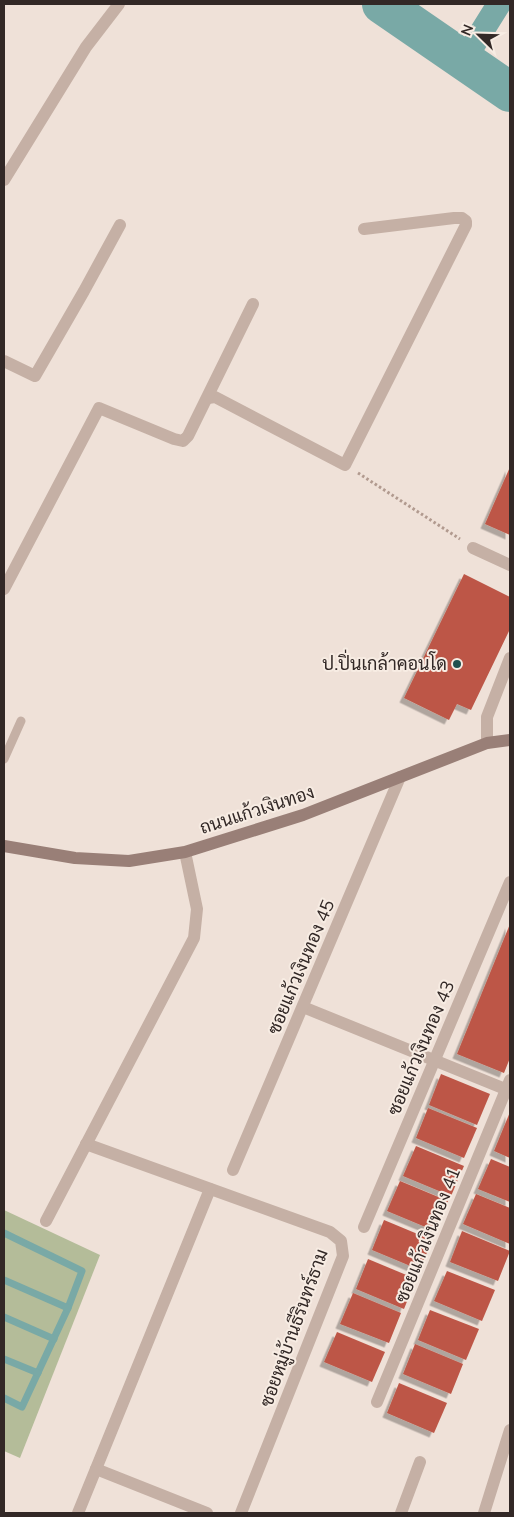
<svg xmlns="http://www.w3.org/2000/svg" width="514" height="1517" font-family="Mulish,Sarabun,sans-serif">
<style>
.green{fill:#b4bc99}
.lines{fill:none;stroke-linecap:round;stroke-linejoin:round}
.stream{stroke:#79a9a6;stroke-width:7}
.canal{stroke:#79a9a6;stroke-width:24}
.river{stroke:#79a9a6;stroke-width:40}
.building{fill:#bd5747;filter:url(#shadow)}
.path{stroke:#b19a8f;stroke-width:3;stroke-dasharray:2.5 2.5;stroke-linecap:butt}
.lane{stroke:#c5b0a5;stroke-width:9}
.street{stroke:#c5b0a5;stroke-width:12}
.secondary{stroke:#997f77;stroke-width:12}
.poi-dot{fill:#1f504e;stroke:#f7ece3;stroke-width:2}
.labels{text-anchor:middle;stroke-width:4;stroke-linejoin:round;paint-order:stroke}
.poi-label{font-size:18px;fill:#322826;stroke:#f7ece3;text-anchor:end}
.street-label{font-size:18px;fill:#322826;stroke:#f7ece3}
</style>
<defs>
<filter id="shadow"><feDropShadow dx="-4.5" dy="4.5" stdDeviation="0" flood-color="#0004"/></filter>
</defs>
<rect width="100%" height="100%" fill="#efe1d8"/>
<polygon class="green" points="4,1210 100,1255 20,1458 4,1451"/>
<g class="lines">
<g class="stream">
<polyline points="4,1233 82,1271 68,1308 22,1407 4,1398"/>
<polyline points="4,1280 68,1308"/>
<polyline points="4,1317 54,1339"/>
<polyline points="4,1359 38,1373"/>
</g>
<polyline class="canal" points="464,60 499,4"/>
<polyline class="river" points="382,4 510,92"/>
</g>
<g class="building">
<polygon points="510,467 510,535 485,524"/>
<polygon points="464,574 510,597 510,629 471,710 457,704 449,720 404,698"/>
<polygon points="510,924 510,1058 504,1073 457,1054"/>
<polygon points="441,1074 490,1094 477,1125 429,1105"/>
<polygon points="428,1108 477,1128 464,1158 416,1138"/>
<polygon points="510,1112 510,1158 494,1151"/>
<polygon points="416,1146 464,1166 451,1196 403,1176"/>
<polygon points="491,1159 510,1167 510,1202 478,1189"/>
<polygon points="400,1181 448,1201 435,1231 387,1211"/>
<polygon points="476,1194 510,1208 510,1244 463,1224"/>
<polygon points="384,1220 432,1240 420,1270 372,1250"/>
<polygon points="462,1231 510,1251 498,1281 450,1262"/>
<polygon points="368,1259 416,1279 404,1309 356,1289"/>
<polygon points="447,1271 495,1290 482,1321 434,1301"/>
<polygon points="353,1293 401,1313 389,1343 340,1324"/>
<polygon points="430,1310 479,1329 466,1360 418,1340"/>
<polygon points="337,1332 385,1352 372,1382 324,1362"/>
<polygon points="415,1344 463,1364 451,1394 403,1374"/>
<polygon points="399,1383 447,1403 434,1433 387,1413"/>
</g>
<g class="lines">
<polyline class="path" points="358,473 460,539"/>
<polyline class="lane" points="4,759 21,721"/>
<g class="street">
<polyline points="4,180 86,47 119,4"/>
<polyline points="4,361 35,376 84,291 120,225"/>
<polyline points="208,398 215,397 345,465 466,225 466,221 462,218 454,218 364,229"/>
<polyline points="473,548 510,565"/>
<polyline points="4,589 99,408 174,439 183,441 188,436 253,304"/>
<polyline points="487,743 487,717 510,658"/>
<polyline points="303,1007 510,1091"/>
<polyline points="86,1144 330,1232 341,1241 343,1256 241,1513"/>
<polyline points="233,1170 400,777"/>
<polyline points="46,1221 194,938 197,909 185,852"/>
<polyline points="364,1227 510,882"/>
<polyline points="377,1402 510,1080"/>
<polyline points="96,1469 207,1513"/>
<polyline points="78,1513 210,1189"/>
<polyline points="401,1513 420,1462"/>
<polyline points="484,1513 510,1430"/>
</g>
<polyline class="secondary" points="4,846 75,858 129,861 185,852 303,815 487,743 510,740"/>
</g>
<circle class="poi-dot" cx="457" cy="664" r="5"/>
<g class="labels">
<g class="poi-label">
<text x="447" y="670">ป.ปิ่นเกล้าคอนโด</text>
</g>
<g class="street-label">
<text transform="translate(257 810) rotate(-18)" y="6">ถนนแก้วเงินทอง</text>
<text transform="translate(301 967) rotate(-67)" y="6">ซอยแก้วเงินทอง 45</text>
<text transform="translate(421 1048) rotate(-67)" y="6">ซอยแก้วเงินทอง 43</text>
<text transform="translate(428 1235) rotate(-68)" y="6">ซอยแก้วเงินทอง 41</text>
<text transform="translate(294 1328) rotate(-70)" y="6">ซอยหมู่บ้านธีรินทร์ธาม</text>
</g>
</g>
<rect width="514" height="1517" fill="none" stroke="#322826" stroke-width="10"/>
<g transform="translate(479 35) rotate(293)" stroke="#f7ece3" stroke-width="4" paint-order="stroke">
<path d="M0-4L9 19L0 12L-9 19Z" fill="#322826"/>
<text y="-8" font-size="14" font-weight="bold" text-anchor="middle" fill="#322826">N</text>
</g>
</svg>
